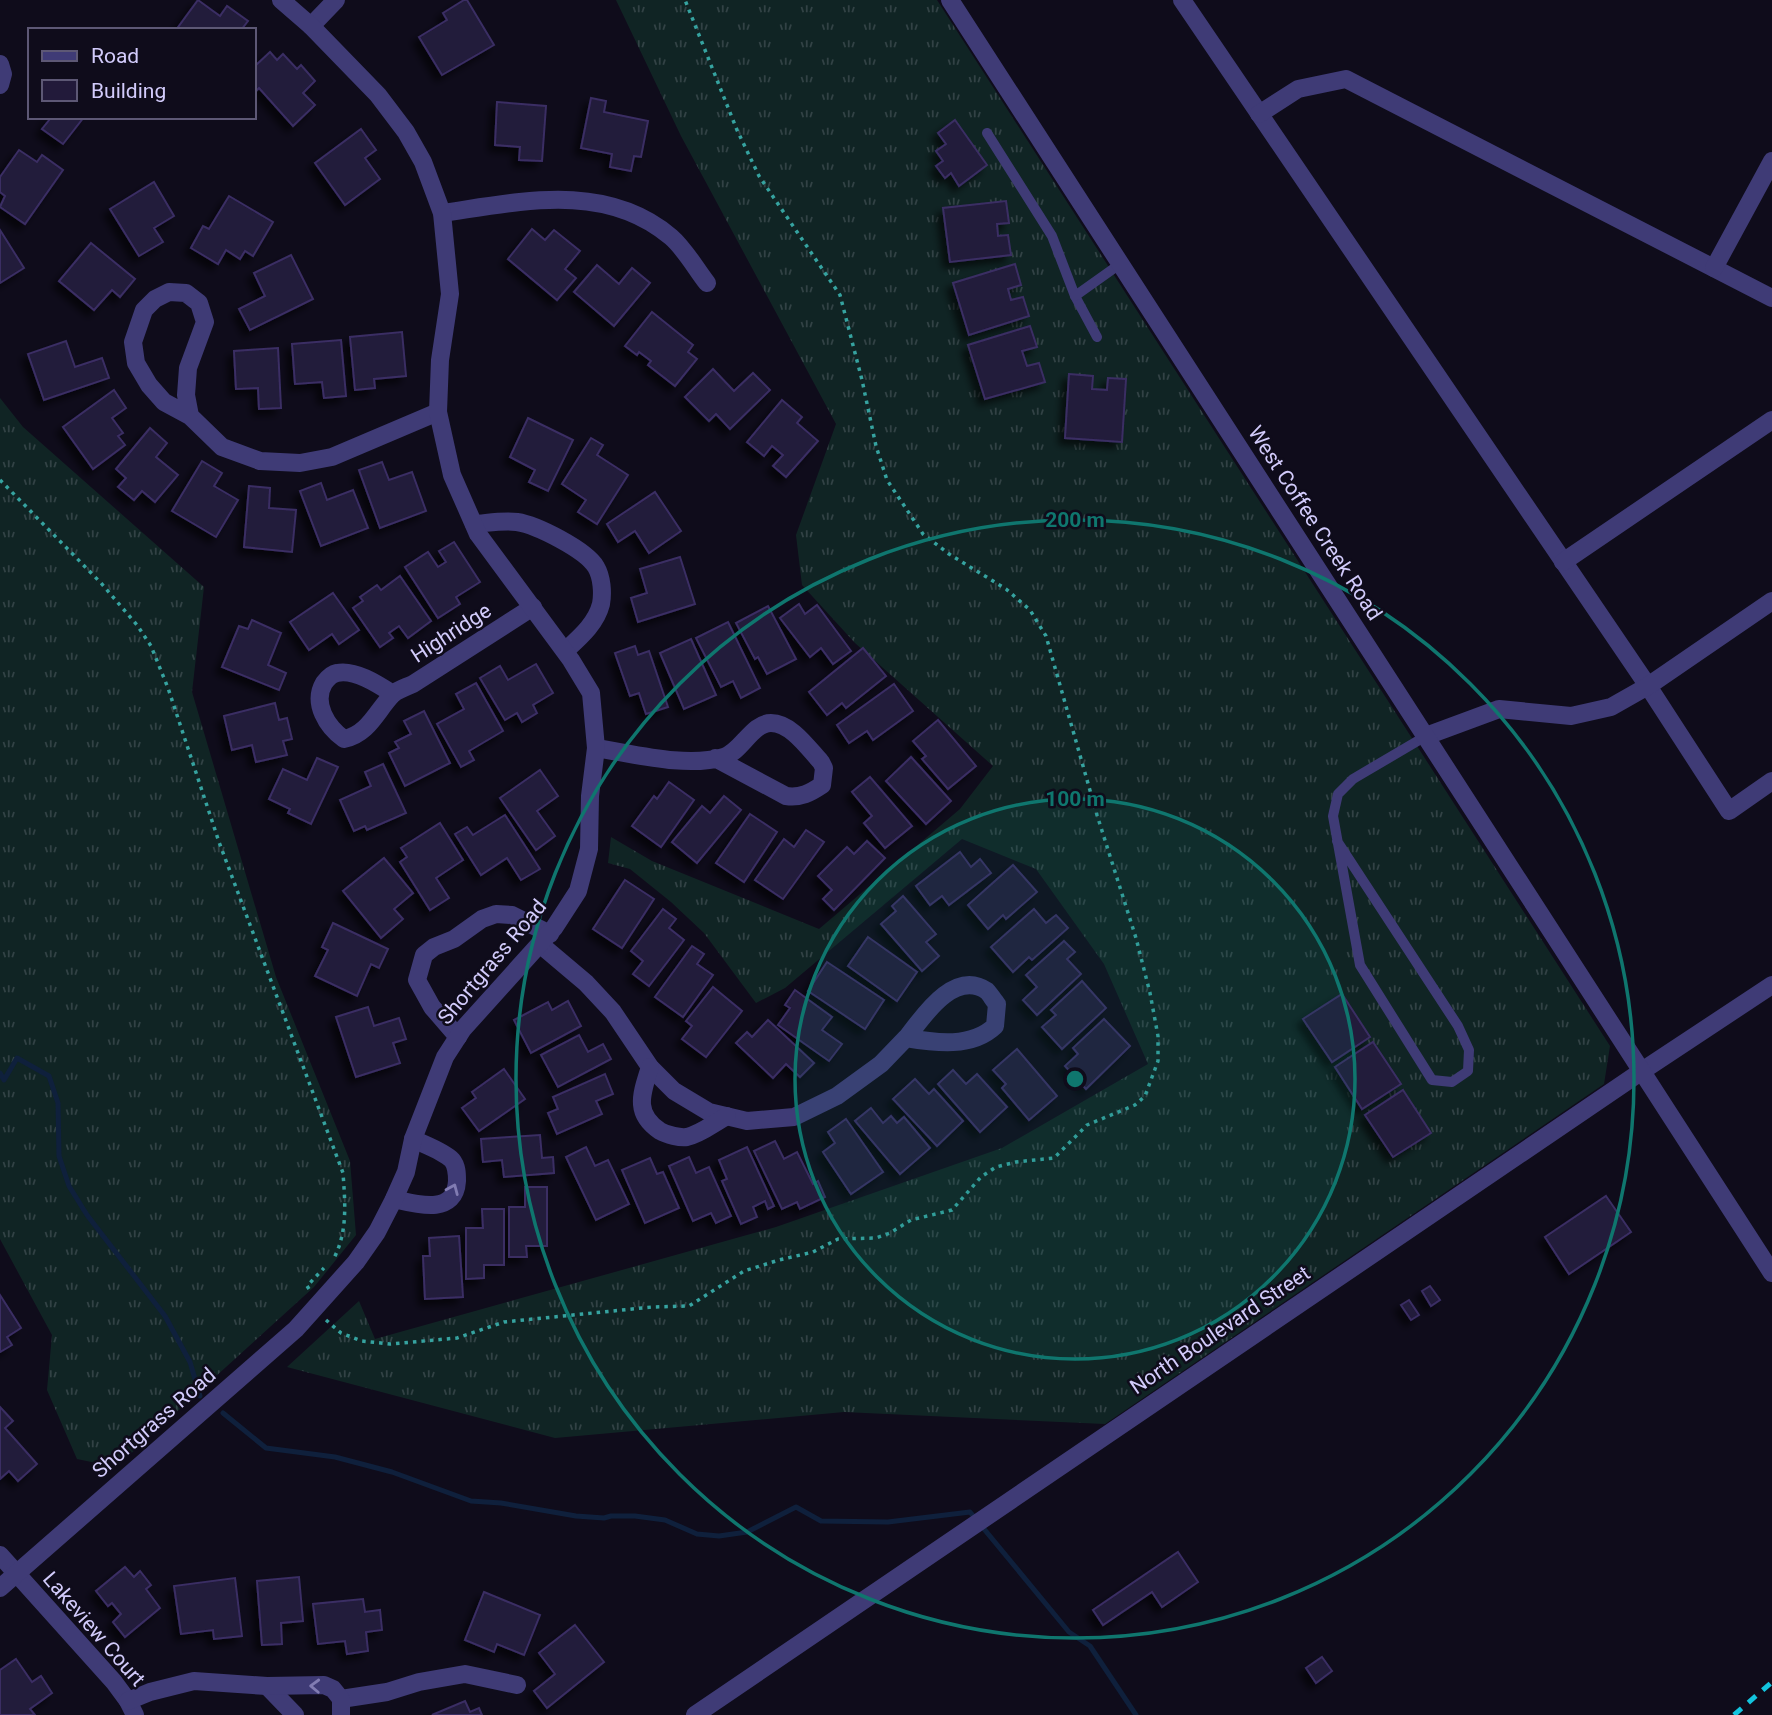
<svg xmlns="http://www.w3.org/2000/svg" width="1772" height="1715" font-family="Roboto,sans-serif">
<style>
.grass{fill:url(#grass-tufts)}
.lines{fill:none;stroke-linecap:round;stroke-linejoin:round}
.stream{stroke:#0f203c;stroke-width:5}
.building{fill:#221a3a;stroke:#3a2e64;stroke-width:2;filter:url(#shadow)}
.path{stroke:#36a3a0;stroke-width:3.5;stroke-dasharray:3.5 5;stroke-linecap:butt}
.service{stroke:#3f3b76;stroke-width:10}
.minor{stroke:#3f3b76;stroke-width:18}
.tertiary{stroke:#3f3b76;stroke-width:18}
.rail{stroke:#13c4de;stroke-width:5;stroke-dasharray:10 9;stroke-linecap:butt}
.oneway{stroke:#817cb2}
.ring{fill:none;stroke:#0f766e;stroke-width:3.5}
.labels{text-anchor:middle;stroke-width:5;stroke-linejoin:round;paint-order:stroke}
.street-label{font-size:21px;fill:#d2cbfb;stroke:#0f0c1b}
.centre{fill:#0f766e;stroke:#0f0c1b;stroke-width:3.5}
.ring-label{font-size:21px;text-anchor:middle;font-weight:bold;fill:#0f766e;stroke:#0f0c1b;stroke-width:5;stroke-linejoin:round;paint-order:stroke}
</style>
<defs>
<pattern id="grass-tufts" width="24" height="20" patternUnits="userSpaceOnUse" patternTransform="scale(1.75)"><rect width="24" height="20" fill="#102424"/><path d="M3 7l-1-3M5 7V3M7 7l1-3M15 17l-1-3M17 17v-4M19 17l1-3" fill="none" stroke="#324245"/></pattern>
<filter id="shadow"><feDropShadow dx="-6" dy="6" stdDeviation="3.5" flood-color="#0009"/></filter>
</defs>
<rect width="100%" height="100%" fill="#0f0c1b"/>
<g class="grass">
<polygon points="616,0 937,0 1610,1046 1604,1084 1105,1424 844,1412 555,1438 287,1367 359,1301 375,1339 776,1227 1002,1148 1148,1064 1104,964 1036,869 962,839 785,988 756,1003 704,933 671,902 630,869 608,863 611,837 652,861 819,929 960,809 993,766 855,643 802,585 796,535 836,424 681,136"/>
<polygon points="0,398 23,427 204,587 192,692 276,977 350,1161 356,1235 314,1287 116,1467 77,1459 47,1390 52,1335 0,1239"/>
</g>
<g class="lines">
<g class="stream">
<polyline points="0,1073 4,1080 17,1058 49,1076 58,1103 59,1156 69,1186 87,1215 165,1316 190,1362 200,1396"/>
<polyline points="223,1413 266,1448 335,1457 392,1472 471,1501 501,1503 576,1516 604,1518 611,1516 635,1516 665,1520 697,1534 719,1536 747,1532 796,1507 821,1521 888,1522 970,1512 1069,1632 1090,1646 1136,1715"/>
</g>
</g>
<g class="building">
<polygon points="198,0 220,16 227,6 248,21 241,30 176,30"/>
<polygon points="464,0 467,0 494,45 442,75 419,37 447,20 443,13"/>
<polygon points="270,52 277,60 283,54 297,69 301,65 315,81 303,93 315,105 293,126 259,88 254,93 254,67"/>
<polygon points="591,98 606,101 604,112 648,121 641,157 634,156 631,171 610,167 612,154 581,148"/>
<polygon points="497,102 546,106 542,161 519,160 520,147 495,145"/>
<polygon points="47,117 84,117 63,144 42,129 50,119"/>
<polygon points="955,120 987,165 959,186 951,173 945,178 936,166 943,161 936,151 946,144 938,133"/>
<polygon points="361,129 376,150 365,158 380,179 345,205 315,163"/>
<polygon points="19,150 37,162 42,155 63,170 25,224 0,207 5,196 0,192 0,177"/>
<polygon points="154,182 174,216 154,228 163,242 139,256 110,209"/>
<polygon points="229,196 273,222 253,256 245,251 240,259 226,250 218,264 191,248 203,226 209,229"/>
<polygon points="1006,201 1009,223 997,224 998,236 1008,235 1011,255 950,262 943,208"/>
<polygon points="532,229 545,240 554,230 580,251 565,269 576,278 557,300 508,259"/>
<polygon points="0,230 24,268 0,283"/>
<polygon points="91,243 135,279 120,297 112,290 94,310 59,281"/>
<polygon points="291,255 313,299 250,330 239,309 265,296 254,273"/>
<polygon points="1015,264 1021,285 1008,289 1011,300 1023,297 1029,316 969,335 953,283"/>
<polygon points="597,265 619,284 632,268 650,283 614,326 574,292"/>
<polygon points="652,312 693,345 688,352 697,359 675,386 648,365 651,361 639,352 637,355 625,346"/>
<polygon points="1030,326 1037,347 1022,351 1027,366 1039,363 1045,382 985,399 968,345"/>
<polygon points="402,332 406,376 374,379 375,388 355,390 350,337"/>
<polygon points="341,340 346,396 324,398 322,382 295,384 292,344"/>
<polygon points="66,341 75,367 102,358 109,378 44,400 28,354"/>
<polygon points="278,348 281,408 259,409 258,388 236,389 234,351"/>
<polygon points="713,369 734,391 753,373 770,390 730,429 716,414 709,421 685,397"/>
<polygon points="1069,374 1093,376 1092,389 1107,390 1108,378 1126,379 1122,442 1065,438"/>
<polygon points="114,390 126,408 112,418 123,433 118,436 125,445 93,469 63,427"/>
<polygon points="782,400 802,417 797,423 818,441 786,477 773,466 783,455 772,446 764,456 747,442"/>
<polygon points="528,418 573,440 548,491 529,482 535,470 510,457"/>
<polygon points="150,428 167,443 156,457 178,475 155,502 142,491 134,500 118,487 126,478 116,469"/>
<polygon points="591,438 603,445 597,455 628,475 597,524 578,512 586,500 562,484"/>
<polygon points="202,461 222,473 214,486 238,500 216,537 172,511"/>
<polygon points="382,462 389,480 412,472 426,511 380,528 359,470"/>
<polygon points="321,483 327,500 353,490 368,528 321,546 300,491"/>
<polygon points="249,486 270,488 269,508 296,510 292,552 244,547"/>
<polygon points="655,492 681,531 649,553 635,531 618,542 607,524"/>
<polygon points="454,542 480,582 456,597 460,604 438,618 405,567 428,552 438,567 446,562 439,551"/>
<polygon points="680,557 695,604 638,622 631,598 647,593 640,569"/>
<polygon points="400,576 431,621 408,638 399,626 389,633 393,638 380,647 353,608 363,601 360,597 377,585 381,590"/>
<polygon points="333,593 359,630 339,644 332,634 309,650 290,622"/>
<polygon points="799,604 805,614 817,605 851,651 833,664 821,648 810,657 780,618"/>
<polygon points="768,606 796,659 767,674 758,657 755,659 736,623"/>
<polygon points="252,620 281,633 268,665 286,673 279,690 222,667 239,626 248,629"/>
<polygon points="728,622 760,688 741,698 733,681 721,687 696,638"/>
<polygon points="691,639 716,695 684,709 660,653"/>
<polygon points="635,646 638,655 649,651 668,707 646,714 639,693 630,696 615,653"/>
<polygon points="863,648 886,676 846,708 842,703 827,715 809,692"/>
<polygon points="536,664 553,693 533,705 537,713 522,722 517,713 505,720 480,678 500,666 508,680"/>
<polygon points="476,683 503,731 469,751 474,760 461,767 437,724 464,709 456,694"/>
<polygon points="894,684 913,711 873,740 867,731 849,743 837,725"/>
<polygon points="275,703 279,720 287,718 292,739 283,741 287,755 256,762 252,745 232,750 224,716"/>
<polygon points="424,711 450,763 405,786 389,753 399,748 395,742 411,734 404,721"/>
<polygon points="938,720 976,766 948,789 922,759 926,756 913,741"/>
<polygon points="911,757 951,801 926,824 886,781"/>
<polygon points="317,758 338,767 311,824 288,813 290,809 269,799 283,769 307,780"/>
<polygon points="383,764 406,813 367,830 365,826 354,831 340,800 371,786 365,772"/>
<polygon points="540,770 558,796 537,811 555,836 536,850 500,798"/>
<polygon points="870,777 912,826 885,848 864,823 872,816 852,792"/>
<polygon points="669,782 694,800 661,847 632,826 654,796 657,799"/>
<polygon points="724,796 741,810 697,863 672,842 702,806 710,813"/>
<polygon points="750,814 777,832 744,882 716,863"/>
<polygon points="505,815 540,869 521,880 507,858 481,875 455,834 467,827 473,835"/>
<polygon points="440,823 463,860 436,878 449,898 430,910 400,862 407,857 401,848"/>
<polygon points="806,830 824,842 783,899 755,880 784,839 794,847"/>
<polygon points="867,841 885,858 834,910 823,899 832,890 818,876 847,847 854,854"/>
<polygon points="960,852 971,867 980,859 991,873 949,905 942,896 930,905 916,886"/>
<polygon points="384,858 413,893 394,909 403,919 381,938 343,891"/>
<polygon points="1013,865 1037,892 1006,919 1003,915 988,929 968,905"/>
<polygon points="625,880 654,899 622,948 593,929"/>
<polygon points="903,896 936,934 926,942 939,956 922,971 881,924 896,911 892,906"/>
<polygon points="663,909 676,919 669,928 684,940 649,986 633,974 643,961 631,951"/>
<polygon points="1034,909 1046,923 1056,915 1068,928 1032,960 1029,957 1013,972 991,947"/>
<polygon points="333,923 388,949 379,968 371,964 357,996 315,976 328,950 322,947"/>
<polygon points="868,937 917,972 897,1001 848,966"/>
<polygon points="1064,941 1075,952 1067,959 1081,974 1037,1015 1023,1000 1037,987 1026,975"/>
<polygon points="692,946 704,954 697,964 713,975 683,1017 655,997"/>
<polygon points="827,962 884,1000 865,1029 808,991"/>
<polygon points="1082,981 1106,1008 1062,1049 1042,1027 1056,1015 1051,1010"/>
<polygon points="713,987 742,1011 706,1057 682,1039 692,1026 686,1021"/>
<polygon points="795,990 832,1017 822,1030 842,1044 829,1061 778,1025 790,1008 785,1005"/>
<polygon points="1342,994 1370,1037 1332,1062 1303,1019"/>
<polygon points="568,1001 581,1026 531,1053 514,1020 548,1002 552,1010"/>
<polygon points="368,1007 374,1026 399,1018 406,1039 393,1043 400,1063 356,1077 336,1017"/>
<polygon points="1104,1019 1130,1046 1086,1089 1065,1066 1078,1054 1073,1048"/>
<polygon points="768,1020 814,1063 800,1077 786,1064 773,1078 736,1043 747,1032 752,1037"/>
<polygon points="579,1035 588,1052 603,1044 611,1059 558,1087 541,1055"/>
<polygon points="1373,1042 1401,1084 1362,1109 1335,1067"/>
<polygon points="1017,1049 1057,1096 1029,1120 1002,1088 1006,1084 993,1070"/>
<polygon points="504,1069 525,1099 479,1131 462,1108 476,1098 472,1092"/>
<polygon points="953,1070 966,1084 977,1074 1007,1107 980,1132 938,1084"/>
<polygon points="605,1074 613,1094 596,1101 602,1114 557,1134 548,1113 558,1109 553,1097"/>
<polygon points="915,1079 929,1094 934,1089 963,1121 937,1146 893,1099"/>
<polygon points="1403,1090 1431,1133 1393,1157 1365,1115"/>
<polygon points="871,1108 883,1123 891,1116 897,1123 904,1117 930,1148 900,1174 855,1121"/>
<polygon points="846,1119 883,1172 851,1194 823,1152 835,1143 828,1132"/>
<polygon points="540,1135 542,1158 553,1157 554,1173 504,1177 502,1160 483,1162 481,1139"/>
<polygon points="775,1141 784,1159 797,1152 813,1184 818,1181 825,1197 800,1209 797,1202 782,1209 754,1151"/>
<polygon points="586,1147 595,1166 608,1160 629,1204 596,1220 566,1157"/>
<polygon points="747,1147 774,1206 768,1209 765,1201 753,1207 757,1217 741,1224 722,1181 727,1179 719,1160"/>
<polygon points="689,1157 696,1173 709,1167 731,1216 716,1223 711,1213 693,1221 669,1166"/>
<polygon points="650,1158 657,1174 663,1172 679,1208 645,1223 622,1170"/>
<polygon points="525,1187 547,1187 547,1246 526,1246 527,1257 509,1257 509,1207 525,1207"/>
<polygon points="1606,1196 1631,1232 1569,1274 1545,1237"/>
<polygon points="482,1209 504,1209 504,1265 484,1265 484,1278 466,1279 466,1228 483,1228"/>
<polygon points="459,1236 463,1297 425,1299 423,1256 430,1256 429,1238"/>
<polygon points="1430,1286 1440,1300 1431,1306 1422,1291"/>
<polygon points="0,1295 21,1328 7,1337 12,1345 0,1352"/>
<polygon points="1409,1300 1419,1315 1411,1320 1401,1305"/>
<polygon points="0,1407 13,1421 5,1428 37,1464 18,1481 9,1471 0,1479"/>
<polygon points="1178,1552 1198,1582 1162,1607 1152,1592 1103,1625 1093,1610"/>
<polygon points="125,1567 134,1577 140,1571 151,1585 146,1589 160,1608 125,1637 113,1622 121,1614 112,1603 108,1606 96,1591"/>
<polygon points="299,1577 303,1621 281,1623 282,1644 262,1645 257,1581"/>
<polygon points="235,1578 242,1636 214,1639 213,1630 181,1634 174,1586"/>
<polygon points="484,1592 540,1615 524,1655 497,1644 494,1652 465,1640"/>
<polygon points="363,1599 365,1612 380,1610 382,1630 366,1632 368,1651 347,1654 345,1641 318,1644 313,1604"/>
<polygon points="575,1625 604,1662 547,1708 534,1691 555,1674 539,1653"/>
<polygon points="1322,1657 1332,1671 1316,1683 1306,1668"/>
<polygon points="16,1659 32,1682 41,1676 52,1693 30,1709 35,1715 0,1715 0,1670"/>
<polygon points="465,1701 470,1712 479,1708 482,1715 432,1715"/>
</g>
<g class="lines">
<g class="path">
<path d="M0,480L101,583L137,625L151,646L168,688L219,842L343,1173C345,1202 348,1231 334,1258"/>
<polyline points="309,1289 307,1286 324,1268"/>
<polyline points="326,1320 341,1333 362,1341 390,1344 457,1338 504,1322 652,1307 689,1306 744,1271 779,1260 813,1252 838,1239 876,1238 890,1233 911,1220 952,1210 981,1177 996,1167 1016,1162 1054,1158 1087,1125 1135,1105 1145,1096 1158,1061 1158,1036 1150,993 1136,938 1097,815 1046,636 1030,610 1006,589 949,554 923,534 887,480 876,446 862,380 840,295 759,176 737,130 685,0"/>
</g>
<g class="service">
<polyline points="987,133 1052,236 1075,296 1097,337"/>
<polyline points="1075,296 1120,264"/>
<polyline points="1337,841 1458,1026 1469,1050 1468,1071 1452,1082 1432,1080 1360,965 1333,816 1338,794 1353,779 1426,736"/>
</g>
<g class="minor">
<polyline points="1182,0 1648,686 1729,811 1772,781"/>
<polyline points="311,26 336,0"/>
<polyline points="0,64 3,74 0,85"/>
<polyline points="1259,114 1298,89 1346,79 1772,298"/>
<path d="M442,213C519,202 605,181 671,237C685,249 696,269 707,283"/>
<polyline points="1714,268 1772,161"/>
<polyline points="190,416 186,395 188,368 205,322 199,303 186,293 169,292 155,299 144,310 133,342 136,363 149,385 164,402 190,416 222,447 260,461 300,463 332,457 438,412"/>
<path d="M474,524C488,523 504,520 517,522C537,525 586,550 596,567C602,577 603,593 601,604C596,624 579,638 565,651"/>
<polyline points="1563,562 1772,420"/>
<path d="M393,694C379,685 355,669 337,673C331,674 327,679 324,683C312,703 327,727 344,739C369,734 377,710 393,694C399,689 407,687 413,684L533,607"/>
<polyline points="1426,736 1499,709 1571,716 1611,707 1648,686 1772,601"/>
<path d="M596,748C635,754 686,768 724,757C742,751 752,723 771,723C791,723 808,748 821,762L824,768L822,785C810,793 801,798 786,796L715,758"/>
<path d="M541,945L586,983L613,1012L650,1067L674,1091L709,1112L747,1121L794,1117L837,1096L881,1064L906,1038L908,1036C924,1015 955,969 987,991C990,994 994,1001 997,1004L995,1026C972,1048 936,1043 906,1038"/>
<polyline points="458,1037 432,1007 417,980 424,955 434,947 454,939 482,919 496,914 512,915 550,934"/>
<path d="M650,1067C642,1093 633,1113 660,1131C667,1135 680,1138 687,1137C701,1134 714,1123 727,1116"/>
<path d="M394,1199C416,1204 455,1216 457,1181C457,1174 457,1166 452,1160C443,1151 425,1145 413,1139"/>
<polyline points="0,1555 114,1682 128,1701 135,1715"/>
<polyline points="0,1588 296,1329 356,1262 377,1232 394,1199 406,1172 413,1139 445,1057 463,1029 554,928 578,891 589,849 590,796 596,748 591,693 571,660 478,534 452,475 438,412 440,360 450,294 442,213 423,162 406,132 378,95 311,26 281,0"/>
<polyline points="267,1686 295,1715"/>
<polyline points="341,1699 387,1692 419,1682 465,1674 517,1685"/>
<polyline points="128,1701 150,1692 194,1681 267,1686 324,1685 333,1689 341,1699 341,1715"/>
<polyline points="695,1715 1642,1071 1772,985"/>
</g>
<polyline class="tertiary" points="950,0 1772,1273"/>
<polyline class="rail" points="1734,1715 1772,1682"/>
</g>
<defs><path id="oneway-chevron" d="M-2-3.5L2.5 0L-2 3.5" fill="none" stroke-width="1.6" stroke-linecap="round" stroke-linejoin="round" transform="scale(1.75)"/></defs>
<g class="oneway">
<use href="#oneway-chevron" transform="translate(453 1189) rotate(-67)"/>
<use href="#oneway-chevron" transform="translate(315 1686) rotate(-178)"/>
</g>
<circle cx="1075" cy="1079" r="280" fill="#0f766e" fill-opacity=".12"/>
<g class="ring">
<circle cx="1075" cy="1079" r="280"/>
<circle cx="1075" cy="1079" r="559"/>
</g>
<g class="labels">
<g class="street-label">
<text transform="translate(1315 523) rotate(57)" y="7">West Coffee Creek Road</text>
<text transform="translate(451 633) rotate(-33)" y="7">Highridge</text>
<text transform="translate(492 962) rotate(-50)" y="7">Shortgrass Road</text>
<text transform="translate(1220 1330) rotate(-34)" y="7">North Boulevard Street</text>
<text transform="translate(154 1423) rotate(-41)" y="7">Shortgrass Road</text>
<text transform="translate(94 1629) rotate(49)" y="7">Lakeview Court</text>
</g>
</g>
<circle cx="1075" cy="1079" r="10" class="centre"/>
<g class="ring-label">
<text x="1075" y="527">200 m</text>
<text x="1075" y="806">100 m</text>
</g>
<rect x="28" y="28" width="228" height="91" fill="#0f0c1b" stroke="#5d5875" stroke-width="2"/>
<rect x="42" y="51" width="35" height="10" fill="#3f3b76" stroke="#5d5875" stroke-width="2"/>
<text x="91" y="63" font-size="21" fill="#d2cbfb">Road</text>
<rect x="42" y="80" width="35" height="21" fill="#221a3a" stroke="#5d5875" stroke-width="2"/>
<text x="91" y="98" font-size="21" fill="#d2cbfb">Building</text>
</svg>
